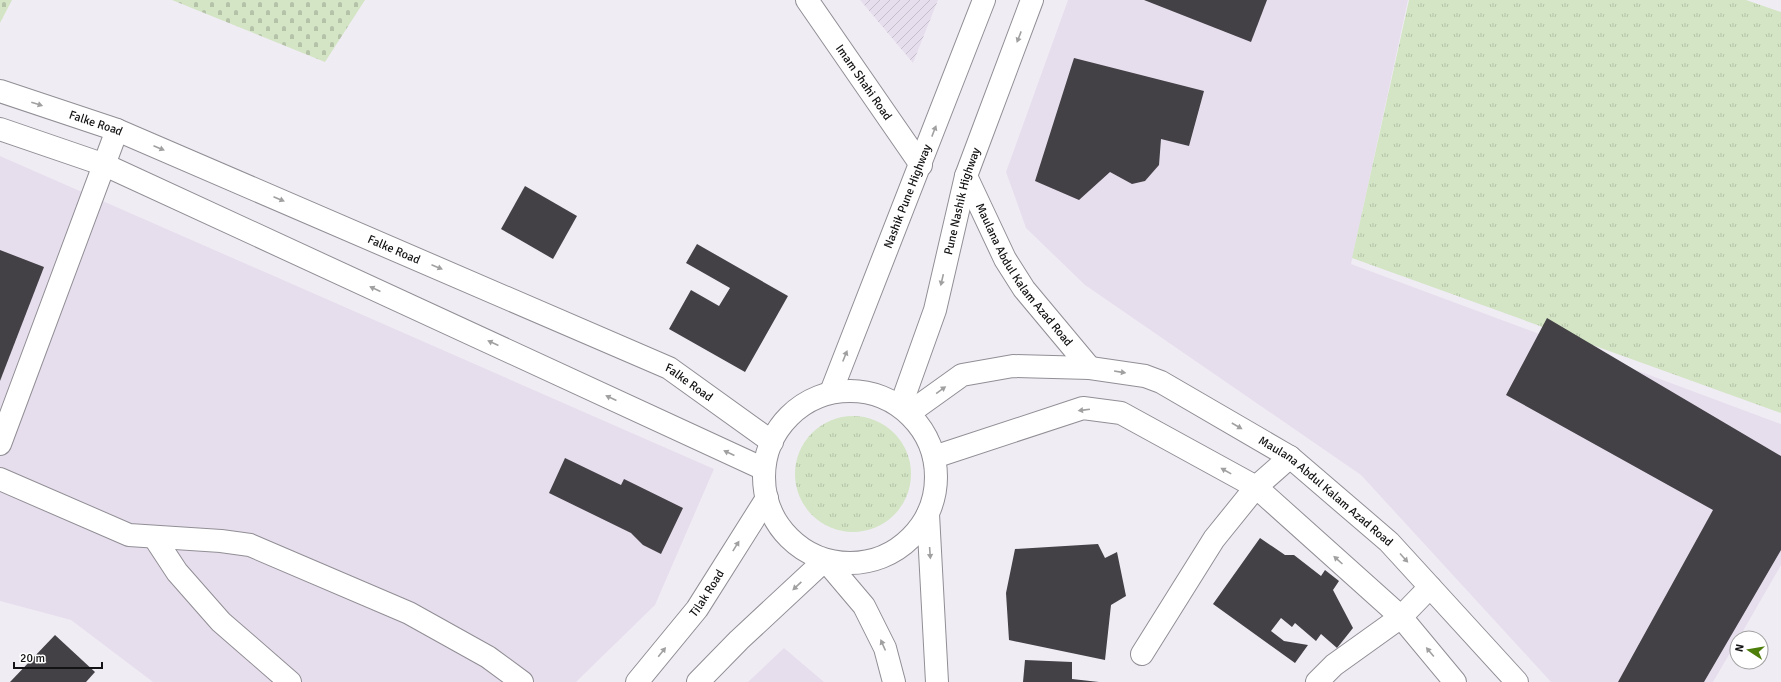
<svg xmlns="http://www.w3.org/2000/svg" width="1781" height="682" font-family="Signika,sans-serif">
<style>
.built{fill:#e6deed}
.industrial{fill:url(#industrial-furrows)}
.grass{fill:url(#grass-tufts)}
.cemetery{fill:url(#cemetery-stones)}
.building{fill:#434046}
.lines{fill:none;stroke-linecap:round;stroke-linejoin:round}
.minor-casing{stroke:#918e95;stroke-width:24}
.major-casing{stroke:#918e95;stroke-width:24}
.highway-casing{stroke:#918e95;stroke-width:24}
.minor{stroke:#fff;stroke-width:22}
.major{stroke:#fff;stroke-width:22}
.highway{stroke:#fff;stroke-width:22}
.oneway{fill:#a1a0a1}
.labels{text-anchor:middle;stroke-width:4;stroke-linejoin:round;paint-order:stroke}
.street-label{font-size:12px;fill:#131214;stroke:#fff}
</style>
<defs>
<pattern id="industrial-furrows" width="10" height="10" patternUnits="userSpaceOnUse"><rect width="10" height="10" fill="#e6deed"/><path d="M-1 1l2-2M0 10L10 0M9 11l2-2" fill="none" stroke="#c4bdca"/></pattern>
<pattern id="grass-tufts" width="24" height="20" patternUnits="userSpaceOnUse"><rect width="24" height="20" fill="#d3e5c4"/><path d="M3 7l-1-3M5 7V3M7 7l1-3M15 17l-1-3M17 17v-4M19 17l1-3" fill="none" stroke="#b4c3a8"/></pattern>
<pattern id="cemetery-stones" width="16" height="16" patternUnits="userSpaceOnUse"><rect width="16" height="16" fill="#d3e5c4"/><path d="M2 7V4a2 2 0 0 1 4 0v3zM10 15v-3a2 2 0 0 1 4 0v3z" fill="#b4c3a8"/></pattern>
</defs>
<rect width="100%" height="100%" fill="#f0ecf4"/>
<g class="built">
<polygon points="1068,0 1408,0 1351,264 1781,424 1781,565 1739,638 1737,638 1737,641 1713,682 1551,682 1361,475 1085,285 1026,228 1006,172"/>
<polygon points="0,156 714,469 655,605 576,682 153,682 71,620 0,601"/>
<polygon points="784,648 824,682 748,682"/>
</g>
<polygon class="industrial" points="860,0 938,0 913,63"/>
<g class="grass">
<polygon points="1409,0 1746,0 1781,12 1781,413 1352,258"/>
<circle cx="853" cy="474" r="58"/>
</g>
<g class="cemetery">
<polygon points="0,0 12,0 0,23"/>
<polygon points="172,0 365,0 325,62"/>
</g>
<g class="building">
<polygon points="1144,0 1267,0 1251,42"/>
<polygon points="1074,58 1204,91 1189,146 1161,139 1159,165 1145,181 1132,184 1110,172 1079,200 1035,181"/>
<polygon points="525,186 577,216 553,259 501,229"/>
<polygon points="697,244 788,296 745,372 669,329 691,290 719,306 730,288 686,263"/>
<polygon points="0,250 44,267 0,381"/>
<polygon points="1547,318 1781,456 1781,550 1704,682 1618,682 1713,510 1506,395"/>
<polygon points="565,458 621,485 624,479 683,508 661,554 643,545 631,533 549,493"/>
<polygon points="1260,538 1285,555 1294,555 1321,576 1325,570 1339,581 1333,590 1353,628 1337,648 1321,634 1316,641 1295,623 1292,627 1281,618 1271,631 1284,641 1308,645 1295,663 1213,604"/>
<polygon points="1098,544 1105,558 1117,552 1126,596 1111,605 1105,660 1009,640 1006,593 1015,549"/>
<polygon points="55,635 95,672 86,682 10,682"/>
<polygon points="1025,660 1072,662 1072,679 1099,682 1023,682"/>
</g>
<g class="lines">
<defs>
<g id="minor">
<path id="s1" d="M807,0L921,165"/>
<path id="s2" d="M0,91L117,130L669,368L772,442"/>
<polyline points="0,129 105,165 764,469"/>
<path id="s3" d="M966,176L1005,259L1024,289L1090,368"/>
<path id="s4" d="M909,413L962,375L1013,366L1090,368L1145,376L1161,382L1290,457L1389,542L1517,682"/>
<polyline points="0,444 117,130"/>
<polyline points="934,457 1083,408 1121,413 1256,487 1401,617 1455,682"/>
<polyline points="0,479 129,535 221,541 250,545 409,613 488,657 522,682"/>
<polyline points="154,537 177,572 221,622 290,682"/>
<polyline points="1142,654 1214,539 1256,487 1290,457"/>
<polyline points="1317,682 1334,665 1401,617 1430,587"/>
</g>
<g id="major">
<path id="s5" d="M637,682L697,609L767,498"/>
<polyline points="698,682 739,640 825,560"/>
</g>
<g id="highway">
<circle cx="850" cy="477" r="86"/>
<path id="s6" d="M831,392L984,0"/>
<path id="s7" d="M901,405L935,310L966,176L1032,0"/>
<polyline points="928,514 937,682"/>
<polyline points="825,560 864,606 885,648 894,682"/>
</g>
</defs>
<use href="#minor" class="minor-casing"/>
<use href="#major" class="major-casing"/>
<use href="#highway" class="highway-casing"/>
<use href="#minor" class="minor"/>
<use href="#major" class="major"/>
<use href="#highway" class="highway"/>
</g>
<defs><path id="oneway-solid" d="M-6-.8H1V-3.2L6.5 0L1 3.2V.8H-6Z"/></defs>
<g class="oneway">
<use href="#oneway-solid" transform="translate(1019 37) rotate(111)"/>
<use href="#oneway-solid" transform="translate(37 104) rotate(18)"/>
<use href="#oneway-solid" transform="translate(934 131) rotate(-69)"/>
<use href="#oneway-solid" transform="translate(159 148) rotate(23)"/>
<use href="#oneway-solid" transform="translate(279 199) rotate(23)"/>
<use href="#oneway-solid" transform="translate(437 267) rotate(23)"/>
<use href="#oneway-solid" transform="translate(942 280) rotate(103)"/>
<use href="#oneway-solid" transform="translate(375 289) rotate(-155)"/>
<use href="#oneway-solid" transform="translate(493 343) rotate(-155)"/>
<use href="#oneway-solid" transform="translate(845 356) rotate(-68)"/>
<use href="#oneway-solid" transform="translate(1120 372) rotate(9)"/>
<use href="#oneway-solid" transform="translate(941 390) rotate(-36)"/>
<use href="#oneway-solid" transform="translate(611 398) rotate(-155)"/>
<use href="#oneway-solid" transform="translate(1084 410) rotate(173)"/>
<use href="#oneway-solid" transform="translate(1237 426) rotate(30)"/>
<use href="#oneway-solid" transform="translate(729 453) rotate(-155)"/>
<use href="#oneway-solid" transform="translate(1226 471) rotate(-151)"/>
<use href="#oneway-solid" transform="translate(736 546) rotate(-58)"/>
<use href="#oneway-solid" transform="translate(930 553) rotate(86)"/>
<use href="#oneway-solid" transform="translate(1404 558) rotate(48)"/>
<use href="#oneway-solid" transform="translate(1338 560) rotate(-138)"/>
<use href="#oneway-solid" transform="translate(797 586) rotate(137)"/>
<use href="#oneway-solid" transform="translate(883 645) rotate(-114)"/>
<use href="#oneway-solid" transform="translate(662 652) rotate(-51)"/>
<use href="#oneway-solid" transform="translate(1430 652) rotate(-130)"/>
</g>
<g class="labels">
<g class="street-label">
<text dy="4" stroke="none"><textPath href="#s1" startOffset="100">Imam Shahi Road</textPath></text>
<text dy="4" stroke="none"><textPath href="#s2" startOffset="101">Falke Road</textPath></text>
<text dy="4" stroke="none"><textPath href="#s6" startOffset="210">Nashik Pune Highway</textPath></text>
<text dy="4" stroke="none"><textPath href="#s7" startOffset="213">Pune Nashik Highway</textPath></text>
<text dy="4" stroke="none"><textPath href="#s2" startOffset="425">Falke Road</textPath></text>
<text dy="4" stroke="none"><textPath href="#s3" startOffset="115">Maulana Abdul Kalam Azad Road</textPath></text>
<text dy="4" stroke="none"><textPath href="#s2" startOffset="749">Falke Road</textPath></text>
<text dy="4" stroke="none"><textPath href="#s4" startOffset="465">Maulana Abdul Kalam Azad Road</textPath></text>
<text dy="4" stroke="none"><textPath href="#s5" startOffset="113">Tilak Road</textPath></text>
</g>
</g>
<g transform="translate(1749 650) rotate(282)"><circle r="19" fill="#ffffff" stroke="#a1a0a1"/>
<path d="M0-3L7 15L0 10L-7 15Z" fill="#4e7e0a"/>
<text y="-6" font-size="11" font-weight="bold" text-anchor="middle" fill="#131214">N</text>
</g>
<path d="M14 662v6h88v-6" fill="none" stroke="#131214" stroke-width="2"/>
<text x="20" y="662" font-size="12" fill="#131214" stroke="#ffffff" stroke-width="3" paint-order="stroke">20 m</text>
</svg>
